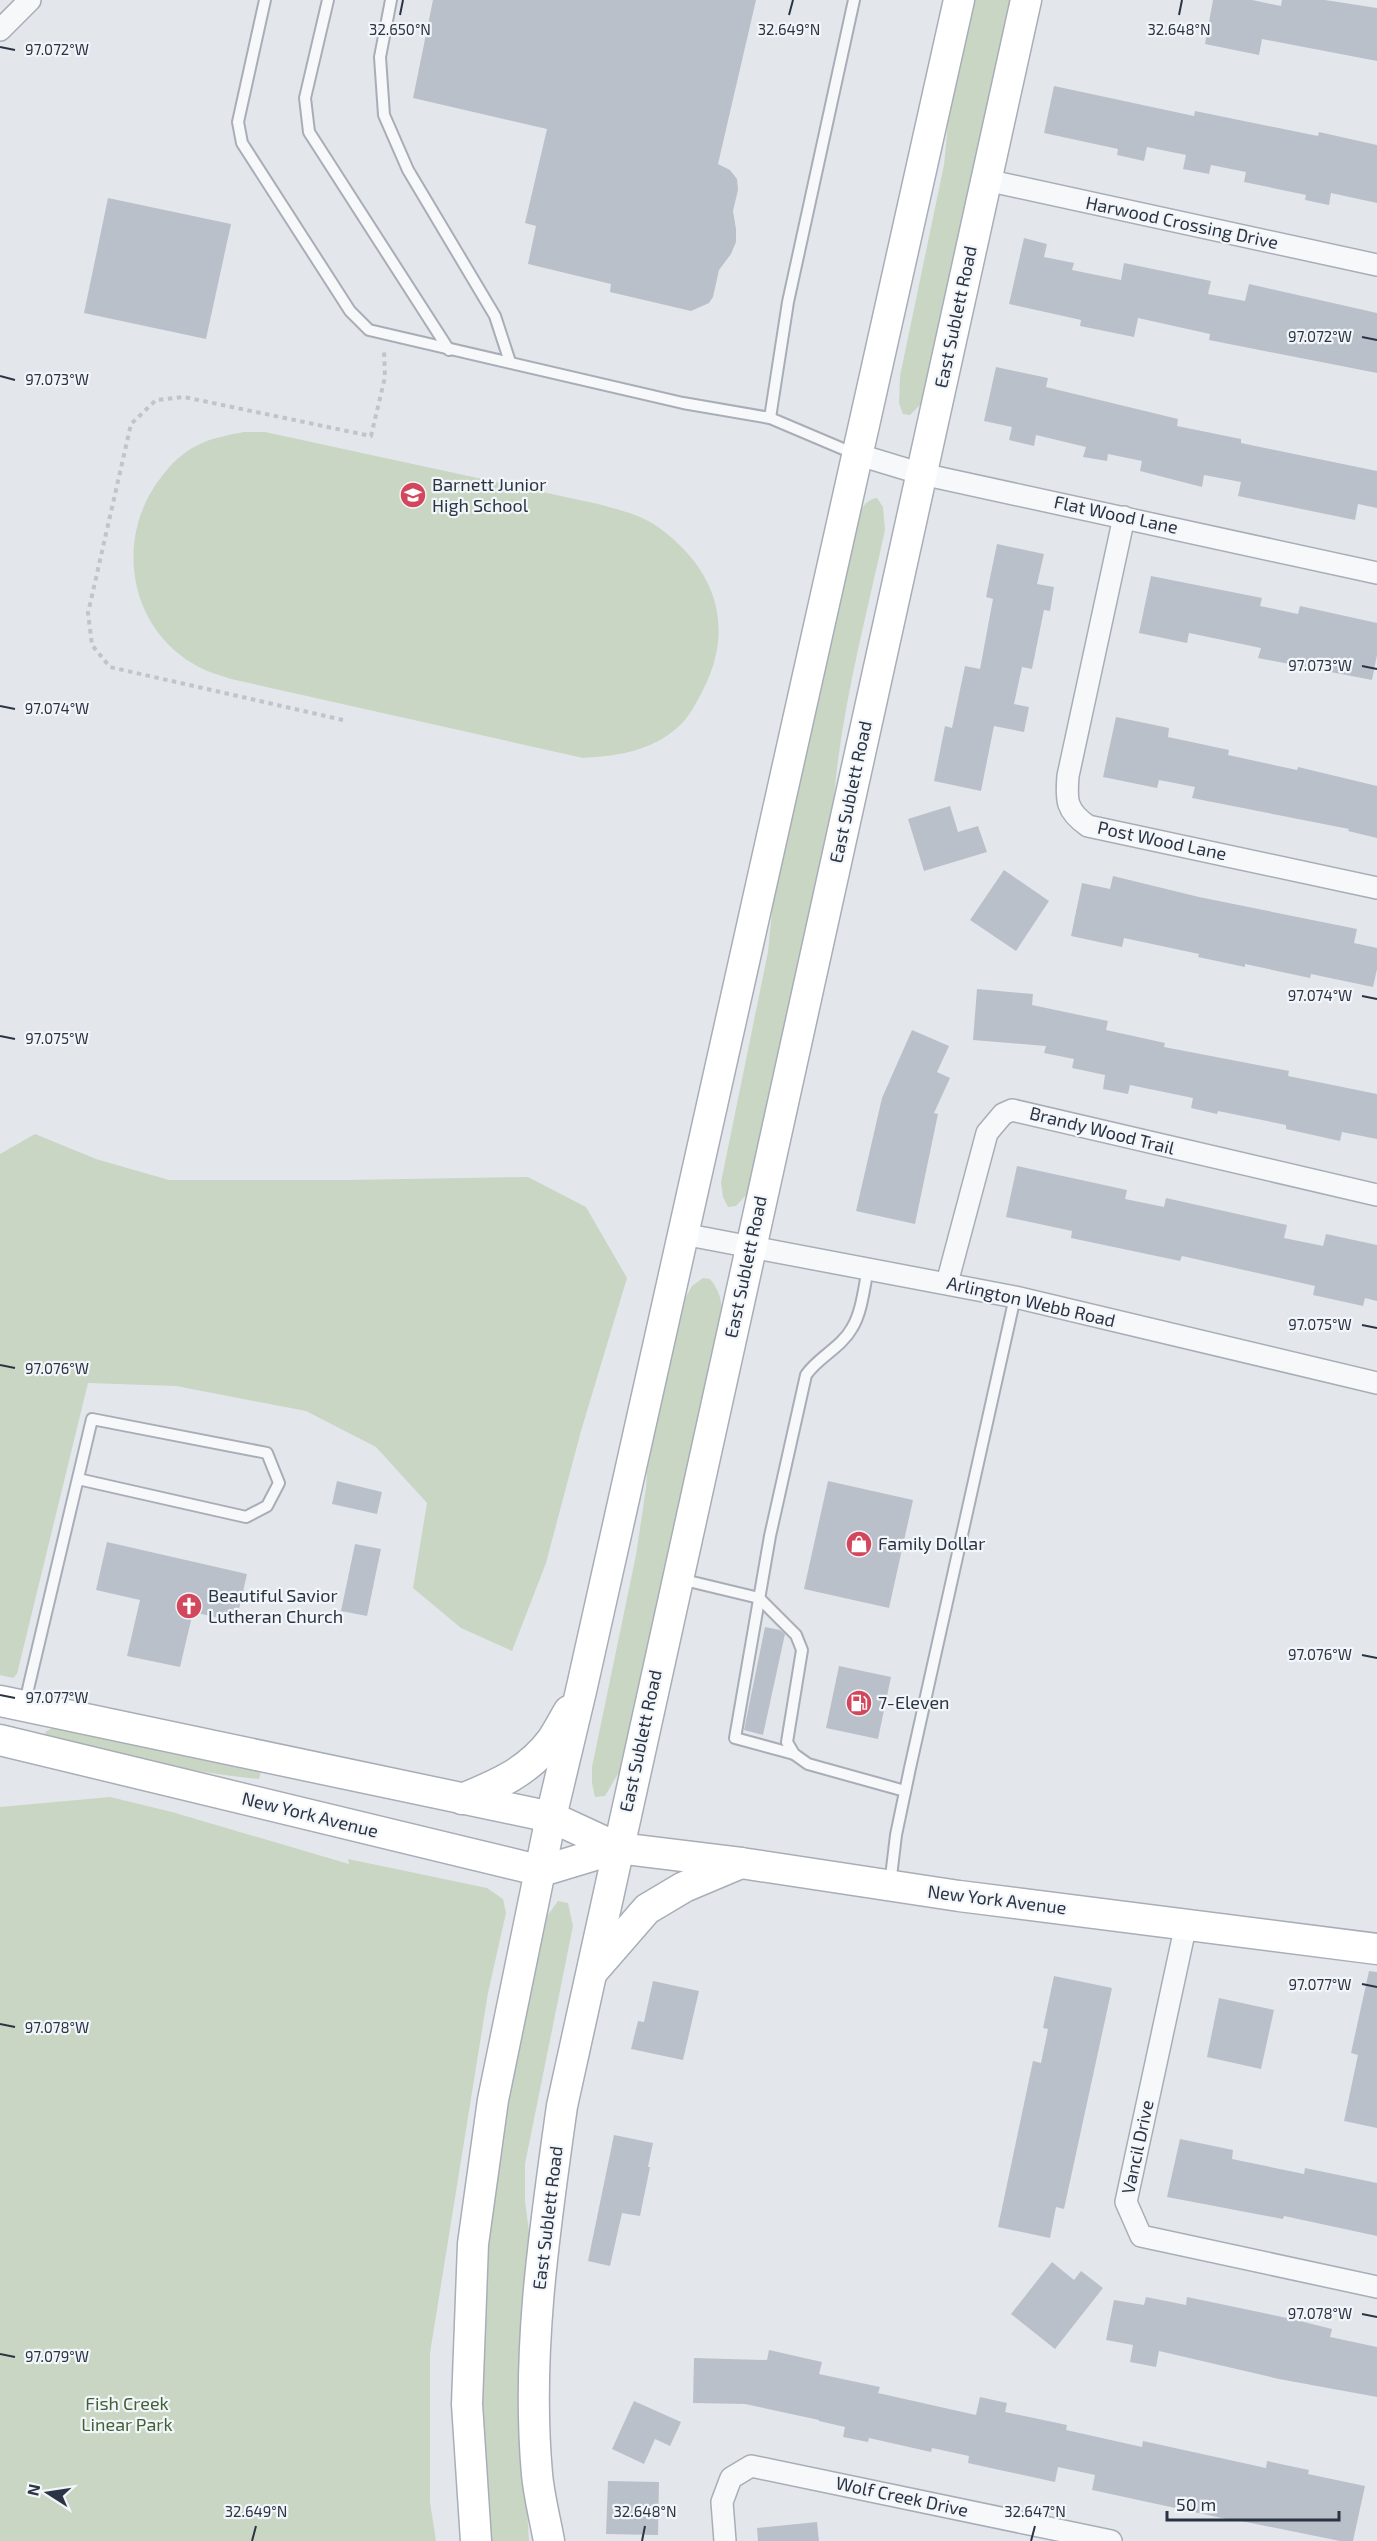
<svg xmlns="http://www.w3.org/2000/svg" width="1377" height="2541" font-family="'Exo 2',sans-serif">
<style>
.green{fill:#c9d6c4}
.building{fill:#bac0ca}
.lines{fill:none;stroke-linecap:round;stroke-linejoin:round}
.lane-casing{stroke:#a8aeb7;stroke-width:14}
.street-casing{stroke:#a8aeb7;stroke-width:24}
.secondary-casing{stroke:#a8aeb7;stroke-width:33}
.path{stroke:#c1c5cb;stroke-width:4;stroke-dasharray:4.5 4.5;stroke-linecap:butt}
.lane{stroke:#f6f8fa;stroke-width:10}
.street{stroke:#f6f8fa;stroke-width:21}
.secondary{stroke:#fff;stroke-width:30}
.ticks{fill:none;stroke:#2b3445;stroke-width:2}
.labels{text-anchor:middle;stroke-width:4.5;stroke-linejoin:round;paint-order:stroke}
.street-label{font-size:18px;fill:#2b3445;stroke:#f3f6f9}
.poi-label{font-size:18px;fill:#2b3445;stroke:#f3f6f9;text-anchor:start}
.park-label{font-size:18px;fill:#3f6137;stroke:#f3f6f9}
.ticks-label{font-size:15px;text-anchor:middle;fill:#2b3445;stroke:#f3f6f9;stroke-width:4.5;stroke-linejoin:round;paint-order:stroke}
</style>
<rect width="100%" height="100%" fill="#e3e7ec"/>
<g class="green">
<polygon points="971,0 1010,0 1006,39 924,401 910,415 903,414 899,403 900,376 944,165 949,113"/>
<path d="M244,432H265L598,504C619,510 640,514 658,527C715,568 736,626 703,690C696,703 689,718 677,728C651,751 617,756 583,758L231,679C220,675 207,672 197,666C127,628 114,536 162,476C171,464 182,453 196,446C211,438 228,435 244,432Z"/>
<path d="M877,498L883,507L885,530C865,623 839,716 833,812L749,1192L736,1206L728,1207L723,1197L721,1182L768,952L773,901L854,525C859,514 863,500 877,498Z"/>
<polygon points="35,1134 96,1159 169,1180 347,1180 528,1177 586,1207 627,1278 581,1431 546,1563 512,1651 461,1628 413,1588 427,1503 376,1447 306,1411 176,1386 88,1383 17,1674 13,1678 0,1675 0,1154"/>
<path d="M703,1278L710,1279C719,1290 722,1300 722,1314L622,1767L605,1796L595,1797L592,1783V1767L636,1555L646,1488L649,1441L678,1311L692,1286Z"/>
<path d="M64,1728L261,1771L259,1779C187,1772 117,1756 47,1738L45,1732L51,1729Z"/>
<polygon points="110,1797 172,1812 349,1864 348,1859 487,1888 503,1899 506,1913 488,1993 430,2353 430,2502 436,2541 0,2541 0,1807"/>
<polygon points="558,1901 568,1903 573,1926 525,2164 525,2201 530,2239 523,2447 529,2541 486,2541 479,2416 484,2290 492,2192 513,2057 542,1923"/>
</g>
<g class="building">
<polygon points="433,0 756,0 718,164 730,170 737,179 738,190 733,211 736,229 736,242 731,254 719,270 713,297 709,303 691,311 610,292 611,284 528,264 536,226 525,223 547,129 413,98"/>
<polygon points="1213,0 1252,0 1281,6 1282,0 1325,0 1377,8 1377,61 1262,39 1259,55 1205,44"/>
<polygon points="1054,86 1194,116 1195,111 1318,136 1319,132 1377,145 1377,203 1331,193 1329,205 1305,200 1306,195 1244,182 1246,172 1211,165 1209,174 1183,169 1186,155 1147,147 1144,161 1117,155 1118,149 1044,133"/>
<polygon points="108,198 231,224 206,339 84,313"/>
<polygon points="1024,238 1047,244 1044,257 1074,263 1072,270 1121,280 1124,263 1211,281 1208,294 1245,301 1249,284 1377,313 1377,373 1209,340 1210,334 1138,318 1134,337 1080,326 1081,320 1009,304"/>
<polygon points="996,367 1048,378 1046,387 1178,419 1177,426 1241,439 1241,443 1377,471 1377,508 1358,504 1355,520 1238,496 1241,482 1204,475 1202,487 1140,471 1142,461 1108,454 1107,461 1083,457 1086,447 1036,435 1034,446 1009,440 1012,427 984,421"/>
<polygon points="997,544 1044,554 1037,584 1054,587 1050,611 1044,610 1032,669 1022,667 1014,704 1029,707 1024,732 994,726 981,791 934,781 945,726 952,728 965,666 980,669 993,599 986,597"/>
<polygon points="1151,576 1262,598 1260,606 1298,614 1300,606 1377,623 1377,655 1372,680 1258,658 1261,648 1189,633 1187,643 1139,633"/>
<polygon points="1116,717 1169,728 1168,737 1229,750 1228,755 1297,770 1298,767 1377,786 1377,838 1348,831 1349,829 1192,798 1195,787 1159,780 1157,788 1103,777"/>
<polygon points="950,806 958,832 978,826 987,852 924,871 908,819"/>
<polygon points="1004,870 1049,901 1016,951 970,920"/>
<polygon points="1113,876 1199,897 1357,929 1354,943 1377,948 1377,969 1373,987 1311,974 1310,978 1245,964 1245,967 1198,957 1199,954 1124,938 1122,947 1071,936 1082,883 1110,889"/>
<polygon points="977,989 1033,994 1032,1005 1108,1021 1106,1030 1165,1043 1164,1047 1289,1071 1288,1076 1377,1094 1377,1139 1342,1132 1340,1141 1286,1129 1286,1125 1218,1111 1217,1114 1191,1108 1193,1098 1130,1085 1128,1094 1103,1089 1105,1075 1072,1068 1074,1059 1044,1053 1046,1046 973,1040"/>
<polygon points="912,1030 949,1046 937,1072 950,1078 934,1113 938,1114 915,1224 856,1211 882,1098"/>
<polygon points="1017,1166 1127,1190 1125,1199 1164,1207 1166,1198 1287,1225 1284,1238 1323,1246 1326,1234 1377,1245 1377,1301 1365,1298 1363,1306 1313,1295 1315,1286 1182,1256 1180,1261 1071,1238 1072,1231 1006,1217"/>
<polygon points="337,1481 382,1492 377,1514 332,1504"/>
<polygon points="828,1481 913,1500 889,1608 804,1589"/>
<polygon points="107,1542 247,1574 236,1622 193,1612 180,1667 127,1656 140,1600 96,1590"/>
<polygon points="355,1544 381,1549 367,1616 341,1611"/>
<polygon points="765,1627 780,1630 785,1634 763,1735 744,1730"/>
<polygon points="839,1666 891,1677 878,1739 826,1728"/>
<polygon points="1369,1971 1377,1972 1377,2128 1344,2121 1358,2055 1351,2053"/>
<polygon points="1054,1976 1112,1988 1064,2209 1056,2207 1050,2238 998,2227 1033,2061 1041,2063 1048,2029 1043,2028"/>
<polygon points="653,1981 699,1991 683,2060 631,2049 638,2021 644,2022"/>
<polygon points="1219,1998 1274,2010 1261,2069 1207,2057"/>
<polygon points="614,2135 653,2143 648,2167 650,2167 640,2216 622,2213 610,2266 588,2261"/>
<polygon points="1180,2139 1233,2150 1232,2159 1304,2174 1305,2168 1377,2183 1377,2236 1284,2216 1283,2219 1167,2197"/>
<polygon points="1052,2262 1074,2280 1081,2271 1103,2288 1055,2349 1011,2314"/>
<polygon points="1146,2297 1186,2305 1187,2297 1292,2319 1332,2329 1330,2337 1377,2347 1377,2397 1279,2379 1159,2351 1156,2367 1130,2362 1133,2345 1106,2340 1114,2300 1144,2305"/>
<polygon points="769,2350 822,2362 819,2374 880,2387 878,2393 976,2415 980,2397 1007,2403 1005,2412 1067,2425 1066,2430 1142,2447 1143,2441 1266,2468 1267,2461 1309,2470 1308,2474 1365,2486 1353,2541 1340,2541 1231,2519 1231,2520 1092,2490 1095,2475 1058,2467 1055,2482 968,2463 969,2456 932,2448 931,2452 869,2438 868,2442 843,2437 845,2427 819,2421 819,2420 745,2404 693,2403 694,2358 767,2360"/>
<polygon points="634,2401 681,2422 670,2446 655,2439 644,2464 612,2449"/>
<polygon points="608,2481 659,2482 658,2535 606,2534"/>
<polygon points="817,2522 819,2541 758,2541 757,2528"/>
</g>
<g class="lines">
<defs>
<g id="lane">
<polyline points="265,0 238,122 242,143 350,311 369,330 683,403 770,418 855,454"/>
<polyline points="328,0 305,98 309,132 449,350"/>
<polyline points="391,0 380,57 384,115 408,170 495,316 510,362"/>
<polyline points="770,418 788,302 854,0"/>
<polyline points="680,1579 759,1598 796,1635 802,1650 787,1742 794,1754 808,1764 905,1791"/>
<polyline points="25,1703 29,1685 92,1419 267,1453 279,1483 267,1506 246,1517 78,1479"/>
<path d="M794,1754L735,1738L770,1536L806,1375C818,1357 841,1348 852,1328C862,1312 864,1287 868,1269"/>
<polyline points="890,1885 896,1835 910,1768 1015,1297"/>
</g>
<g id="street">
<polyline points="0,30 30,0"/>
<polyline points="986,180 1377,265"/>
<polyline points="856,454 922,474 1377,573"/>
<path d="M1124,517L1068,776C1066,800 1066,811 1088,826L1377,888"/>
<polyline points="683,1234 1015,1297 1377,1383"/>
<polyline points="947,1283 987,1133 1003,1114 1012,1110 1377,1195"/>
<polyline points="1186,1924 1126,2202 1141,2236 1377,2287"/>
<polyline points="725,2541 722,2502 731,2478 751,2466 1111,2541"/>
</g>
<g id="secondary">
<polyline points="0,1701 551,1817 618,1848 741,1863 959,1896 1377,1949"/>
<polyline points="0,1740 542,1871 618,1848"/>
<path d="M462,1799C497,1785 528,1772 552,1740C558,1731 563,1721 569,1711"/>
<polyline points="594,1970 647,1909 684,1887 741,1863"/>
<polyline points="476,2541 467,2404 473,2244 493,2100 551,1817 581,1691 959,0"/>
<path d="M549,2541C545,2519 539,2496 537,2474C526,2351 545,2227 562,2106L1026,0"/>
</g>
</defs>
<use href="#lane" class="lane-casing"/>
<use href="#street" class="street-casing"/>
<use href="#secondary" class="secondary-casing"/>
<polyline class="path" points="343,720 110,667 92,645 88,613 131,424 156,400 184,397 371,436 385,377 384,349"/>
<use href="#lane" class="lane"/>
<use href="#street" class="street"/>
<use href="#secondary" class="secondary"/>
</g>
<path class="ticks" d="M400,15L403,0M789,15L793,0M1179,15L1182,0M0,47L15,50M1362,337L1377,340M0,376L15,380M1362,666L1377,669M0,706L15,709M1362,996L1377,999M0,1036L15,1039M1362,1325L1377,1328M0,1365L15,1368M1362,1655L1377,1658M0,1695L15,1698M1362,1984L1377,1987M0,2024L15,2027M1362,2314L1377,2317M0,2354L15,2357M252,2541L256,2526M642,2541L645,2526M1031,2541L1035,2526"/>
<defs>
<symbol id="school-disc" viewBox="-11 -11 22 22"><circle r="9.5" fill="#d2475c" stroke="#f3f6f9"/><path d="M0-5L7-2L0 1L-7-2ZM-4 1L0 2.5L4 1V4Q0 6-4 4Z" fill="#fff"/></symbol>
<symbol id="shop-disc" viewBox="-11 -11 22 22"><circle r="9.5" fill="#d2475c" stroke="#f3f6f9"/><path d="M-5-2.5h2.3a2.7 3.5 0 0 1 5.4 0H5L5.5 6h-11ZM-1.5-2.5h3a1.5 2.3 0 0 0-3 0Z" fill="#fff"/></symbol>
<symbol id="church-disc" viewBox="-11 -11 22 22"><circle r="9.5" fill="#d2475c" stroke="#f3f6f9"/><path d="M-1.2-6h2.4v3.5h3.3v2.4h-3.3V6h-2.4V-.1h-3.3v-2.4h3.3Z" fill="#fff"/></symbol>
<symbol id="fuel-disc" viewBox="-11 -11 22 22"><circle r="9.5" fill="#d2475c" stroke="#f3f6f9"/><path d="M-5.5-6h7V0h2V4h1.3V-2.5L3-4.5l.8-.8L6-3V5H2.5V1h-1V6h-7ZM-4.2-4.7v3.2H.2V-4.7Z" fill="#fff"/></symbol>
</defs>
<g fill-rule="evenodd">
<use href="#school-disc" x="398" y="480" width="30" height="30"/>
<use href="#shop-disc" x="844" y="1529" width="30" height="30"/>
<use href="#church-disc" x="174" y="1591" width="30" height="30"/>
<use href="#fuel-disc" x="844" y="1688" width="30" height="30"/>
</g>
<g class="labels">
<g class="street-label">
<text transform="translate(1182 223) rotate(12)" y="6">Harwood Crossing Drive</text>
<text transform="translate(956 317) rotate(-78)" y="6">East Sublett Road</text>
<text transform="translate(1116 515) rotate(12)" y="6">Flat Wood Lane</text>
<text transform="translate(851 792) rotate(-78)" y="6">East Sublett Road</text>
<text transform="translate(1162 841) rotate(12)" y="6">Post Wood Lane</text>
<text transform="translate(1102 1131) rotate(14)" y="6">Brandy Wood Trail</text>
<text transform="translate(746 1267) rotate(-78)" y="6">East Sublett Road</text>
<text transform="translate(1031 1302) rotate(13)" y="6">Arlington Webb Road</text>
<text transform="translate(641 1741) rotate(-78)" y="6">East Sublett Road</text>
<text transform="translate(310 1815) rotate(14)" y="6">New York Avenue</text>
<text transform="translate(997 1900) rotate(7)" y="6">New York Avenue</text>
<text transform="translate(1138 2147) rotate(-78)" y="6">Vancil Drive</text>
<text transform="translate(548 2218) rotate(-83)" y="6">East Sublett Road</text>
<text transform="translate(902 2497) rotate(12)" y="6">Wolf Creek Drive</text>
</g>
<g class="poi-label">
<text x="432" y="491">Barnett Junior<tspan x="432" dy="21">High School</tspan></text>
<text x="878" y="1550">Family Dollar</text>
<text x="208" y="1602">Beautiful Savior<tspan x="208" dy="21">Lutheran Church</tspan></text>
<text x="878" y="1709">7-Eleven</text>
</g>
<g class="park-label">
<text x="127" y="2410">Fish Creek<tspan x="127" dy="21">Linear Park</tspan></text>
</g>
</g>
<g class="ticks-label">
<text x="400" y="35">32.650°N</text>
<text x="789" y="35">32.649°N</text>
<text x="1179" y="35">32.648°N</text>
<text x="57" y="55">97.072°W</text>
<text x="1320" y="342">97.072°W</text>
<text x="57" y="385">97.073°W</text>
<text x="1320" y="671">97.073°W</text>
<text x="57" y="714">97.074°W</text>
<text x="1320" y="1001">97.074°W</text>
<text x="57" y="1044">97.075°W</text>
<text x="1320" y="1330">97.075°W</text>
<text x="57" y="1374">97.076°W</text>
<text x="1320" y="1660">97.076°W</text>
<text x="57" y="1703">97.077°W</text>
<text x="1320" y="1990">97.077°W</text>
<text x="57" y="2033">97.078°W</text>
<text x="1320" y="2319">97.078°W</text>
<text x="57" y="2362">97.079°W</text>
<text x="256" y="2517">32.649°N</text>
<text x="645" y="2517">32.648°N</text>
<text x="1035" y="2517">32.647°N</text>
</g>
<g transform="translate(48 2493) rotate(282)" stroke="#f3f6f9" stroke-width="4.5" paint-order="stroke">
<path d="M0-4.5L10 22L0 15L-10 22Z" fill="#2b3445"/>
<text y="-9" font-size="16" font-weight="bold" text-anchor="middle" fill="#2b3445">N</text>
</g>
<path d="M1167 2511v9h172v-9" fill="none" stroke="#2b3445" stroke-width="3"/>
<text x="1176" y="2511" font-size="18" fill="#2b3445" stroke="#f3f6f9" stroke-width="4.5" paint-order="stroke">50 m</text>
</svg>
